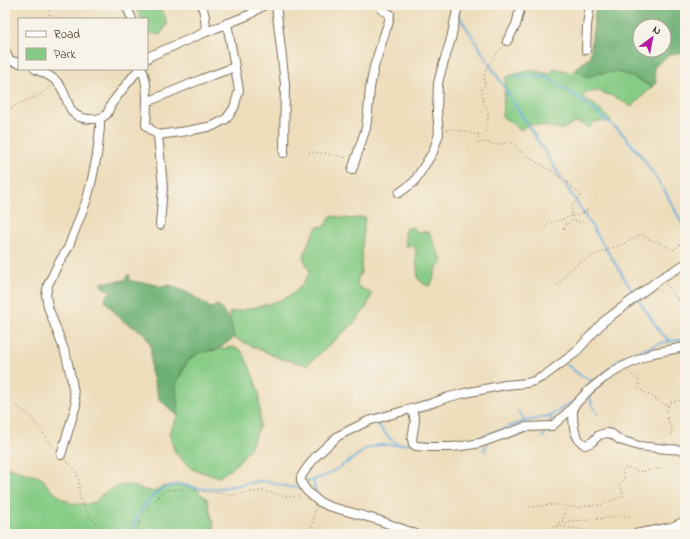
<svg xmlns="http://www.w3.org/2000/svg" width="690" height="539" font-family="'Indie Flower',sans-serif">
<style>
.green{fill:#87cc86;stroke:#617b52}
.forest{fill:#6db073;stroke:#546d48;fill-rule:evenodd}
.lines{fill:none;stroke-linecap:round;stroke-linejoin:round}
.stream{stroke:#63acdb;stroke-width:2}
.minor-casing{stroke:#7a6955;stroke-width:10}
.path{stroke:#7a6955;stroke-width:1;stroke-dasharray:1 3;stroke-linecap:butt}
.minor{stroke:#fff;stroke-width:8}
</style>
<rect width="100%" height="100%" fill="#f7f3e8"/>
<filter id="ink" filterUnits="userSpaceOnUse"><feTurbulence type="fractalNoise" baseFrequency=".025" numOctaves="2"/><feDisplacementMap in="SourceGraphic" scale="8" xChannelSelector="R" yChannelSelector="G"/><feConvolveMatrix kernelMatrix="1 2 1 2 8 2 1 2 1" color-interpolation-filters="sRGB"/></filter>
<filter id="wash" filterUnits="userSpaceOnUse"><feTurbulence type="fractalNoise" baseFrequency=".012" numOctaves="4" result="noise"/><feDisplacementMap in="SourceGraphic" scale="16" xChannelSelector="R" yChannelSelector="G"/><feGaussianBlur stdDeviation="0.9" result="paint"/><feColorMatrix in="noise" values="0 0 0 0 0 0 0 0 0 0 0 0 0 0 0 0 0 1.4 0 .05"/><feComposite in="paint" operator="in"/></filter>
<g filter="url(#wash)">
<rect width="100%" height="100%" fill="#edb"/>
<g class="green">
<polygon points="135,5 152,5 155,9 161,10 165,16 167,25 160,35 147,32 147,19 141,19"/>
<path d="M555,68L572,73L575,69L587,77C595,74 605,72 614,72C624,72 643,82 652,87L632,107L615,97L598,91L584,93L583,96C587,101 592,103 597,107C602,111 607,116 612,121L593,122L590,128L577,122L562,129L530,124L520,130L502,116L506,77L531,70L549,74Z"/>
<path d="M331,216L351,219L365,217L363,236L361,272L356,285L372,294L366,308L352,325L307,365L279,358L234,338L229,313C248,308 276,305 292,294C300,290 305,279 310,272L303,257L308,244L317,227L325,226Z"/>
<polygon points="413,227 417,232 429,232 439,255 443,261 437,268 431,285 427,286 418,279 415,246 406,246 405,229"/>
<polygon points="233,347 242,351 250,368 259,393 260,425 250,448 235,466 219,477 192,469 175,453 169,433 178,416 176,385 188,361 200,352"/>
<polygon points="5,467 42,478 50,489 59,496 72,504 87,504 96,502 102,494 116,487 123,485 130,485 141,489 154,492 161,487 179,484 192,486 207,499 216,534 5,534"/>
</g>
<g class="forest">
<path d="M596,5H685V53L670,54L654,67L656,83L652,87C643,82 624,72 614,72C605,72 595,74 587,77L575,69L590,57ZM640,26H664V50H640Z"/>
<path d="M128,275H130L129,280C140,284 151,281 161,287L170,285L190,294L211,308L218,305L231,322L234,338L216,350L200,352L187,361L176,385L178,416L159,399L151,371V346L144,333L123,321L105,301L107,295L112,291L102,287L101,283L125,280Z"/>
</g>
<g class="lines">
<g class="stream">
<polyline points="458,14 635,295"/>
<polyline points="515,77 546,77 579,98 622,133 642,157 666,193 685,229"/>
<polyline points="685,233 684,234 685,235"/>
<polyline points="638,299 660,332 670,341"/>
<polyline points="567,365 580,375 595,382"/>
<polyline points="603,374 620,359 664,342 685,339"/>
<polyline points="589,394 592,405 598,414"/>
<polyline points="518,411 526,421"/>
<polyline points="375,421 389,438 398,444"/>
<polyline points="550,423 552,415"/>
<polyline points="543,437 547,429"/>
<polyline points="416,442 434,440 454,442 469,440 481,437 523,422 552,415 573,401"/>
<polyline points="484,451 487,443"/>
<polyline points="314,479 314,486 316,494"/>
<polyline points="304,483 325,476 345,464 366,449 379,445 394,445 410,443"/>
<path d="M130,533C139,512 153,484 180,485C191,486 202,490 213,489C224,488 234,486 244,484C251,483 258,480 265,481C275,482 292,491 301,486"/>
</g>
</g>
</g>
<g filter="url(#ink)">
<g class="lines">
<defs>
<g id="minor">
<polyline points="126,5 132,19"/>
<polyline points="202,5 205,17 206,32"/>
<polyline points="276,5 285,84 284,153"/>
<polyline points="507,41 516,25 521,5"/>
<polyline points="586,50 587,26 590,5"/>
<polyline points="5,51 9,60 19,63"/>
<polyline points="147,59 150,56 206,32 249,15 264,5"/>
<path d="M35,69C41,72 50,75 56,81C72,95 62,120 93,119C98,119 103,118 107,114C109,110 110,106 112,103C121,91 130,80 139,69"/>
<path d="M142,69C149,86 147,107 146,125L150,129L158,135L163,187L160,225"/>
<polyline points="147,102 202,79 235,67"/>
<polyline points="158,135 187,131 213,126 226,119 234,108 239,90 227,23"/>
<polyline points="352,170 366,128 368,112 370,88 374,67 386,29 388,25 390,14 382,10 383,5"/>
<polyline points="399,193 414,182 433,152 439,134 437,111 438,83 442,68 451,39 458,5"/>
<path d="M573,407C573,421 572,437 585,445L592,442L599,435L607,433L612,434L620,440L639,446L667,449L685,450"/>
<polyline points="412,409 415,421 412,439 413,444 416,446 428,447 452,447 469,445 480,443 525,427 552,426 567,413 589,390 604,378 622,367 653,353 685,347"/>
<polyline points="61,455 76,405 71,377 66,355 48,307 46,295 48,285 58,264 68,248 87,199 91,184 97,155 100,128 100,122 98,119"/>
<polyline points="672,527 685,533"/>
<polyline points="416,534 378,520 328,506 318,501 307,491 304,487 301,481 301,477 304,472 316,456 338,436 368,421 432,403 449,397 465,393 505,385 527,383 534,381 544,376 575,353 603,322 661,278 685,264"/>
<polyline points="635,534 672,527 685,521"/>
</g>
</defs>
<use href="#minor" class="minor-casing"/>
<g class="path">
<polyline points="49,19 50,5"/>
<path d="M5,113C8,111 10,109 13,107C27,99 40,98 50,86"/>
<polyline points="446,130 451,129 485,136 488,117 488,110 484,104 481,89 485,86 484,77 488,65 503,46"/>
<path d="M478,134V143L485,142L496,145L510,142L514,144L518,150L527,156L552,171L569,184L581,195L580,197C574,203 570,206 572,216L549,223L544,228"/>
<polyline points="309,152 323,153 348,158"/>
<path d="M572,216C580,216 584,212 590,208"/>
<polyline points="562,219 567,224 573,220 579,222 583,222"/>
<polyline points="564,229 566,224"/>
<polyline points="666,284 678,300 685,298"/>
<path d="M558,285C576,254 613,252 642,234L651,241L653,240L674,250L680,244L685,252"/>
<polyline points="629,372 639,381 639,389 668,406 671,402 685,399"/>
<polyline points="5,399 13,403 28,414 55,448"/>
<path d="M668,406C666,416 667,421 672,428L671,437"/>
<path d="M65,460C69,463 73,467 76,471C81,482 77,494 83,505C88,516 98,525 106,534"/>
<polyline points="530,507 550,505 560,505 579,508 583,506 601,505 624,496 619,482 625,480 622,470 623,468 628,468 642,472 662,468"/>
<polyline points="558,526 568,521 590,520 620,516 631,516"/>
<polyline points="558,526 557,524 564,520 563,516 566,506"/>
<polyline points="135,534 142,518 150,505 165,490 183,489 233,495 253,492 263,491 287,497 301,496"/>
<polyline points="308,534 311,529 316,507"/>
<polyline points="518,534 535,533 558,526 607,534"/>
</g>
<use href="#minor" class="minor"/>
</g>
</g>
<rect width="690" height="539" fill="none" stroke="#f7f3e8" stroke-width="20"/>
<rect x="18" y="18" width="130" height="52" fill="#f7f3e8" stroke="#aca397"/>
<rect x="26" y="31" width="20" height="6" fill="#ffffff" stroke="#aca397"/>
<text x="54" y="38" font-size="12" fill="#3b2a1e">Road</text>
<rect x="26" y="48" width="20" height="12" fill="#87cc86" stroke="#aca397"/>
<text x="54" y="58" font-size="12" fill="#3b2a1e">Park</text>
<g transform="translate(652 38) rotate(32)"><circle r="19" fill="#f7f3e8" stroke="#aca397"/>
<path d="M0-3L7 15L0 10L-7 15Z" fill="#b5179e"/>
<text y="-6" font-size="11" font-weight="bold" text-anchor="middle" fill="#3b2a1e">N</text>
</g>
</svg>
